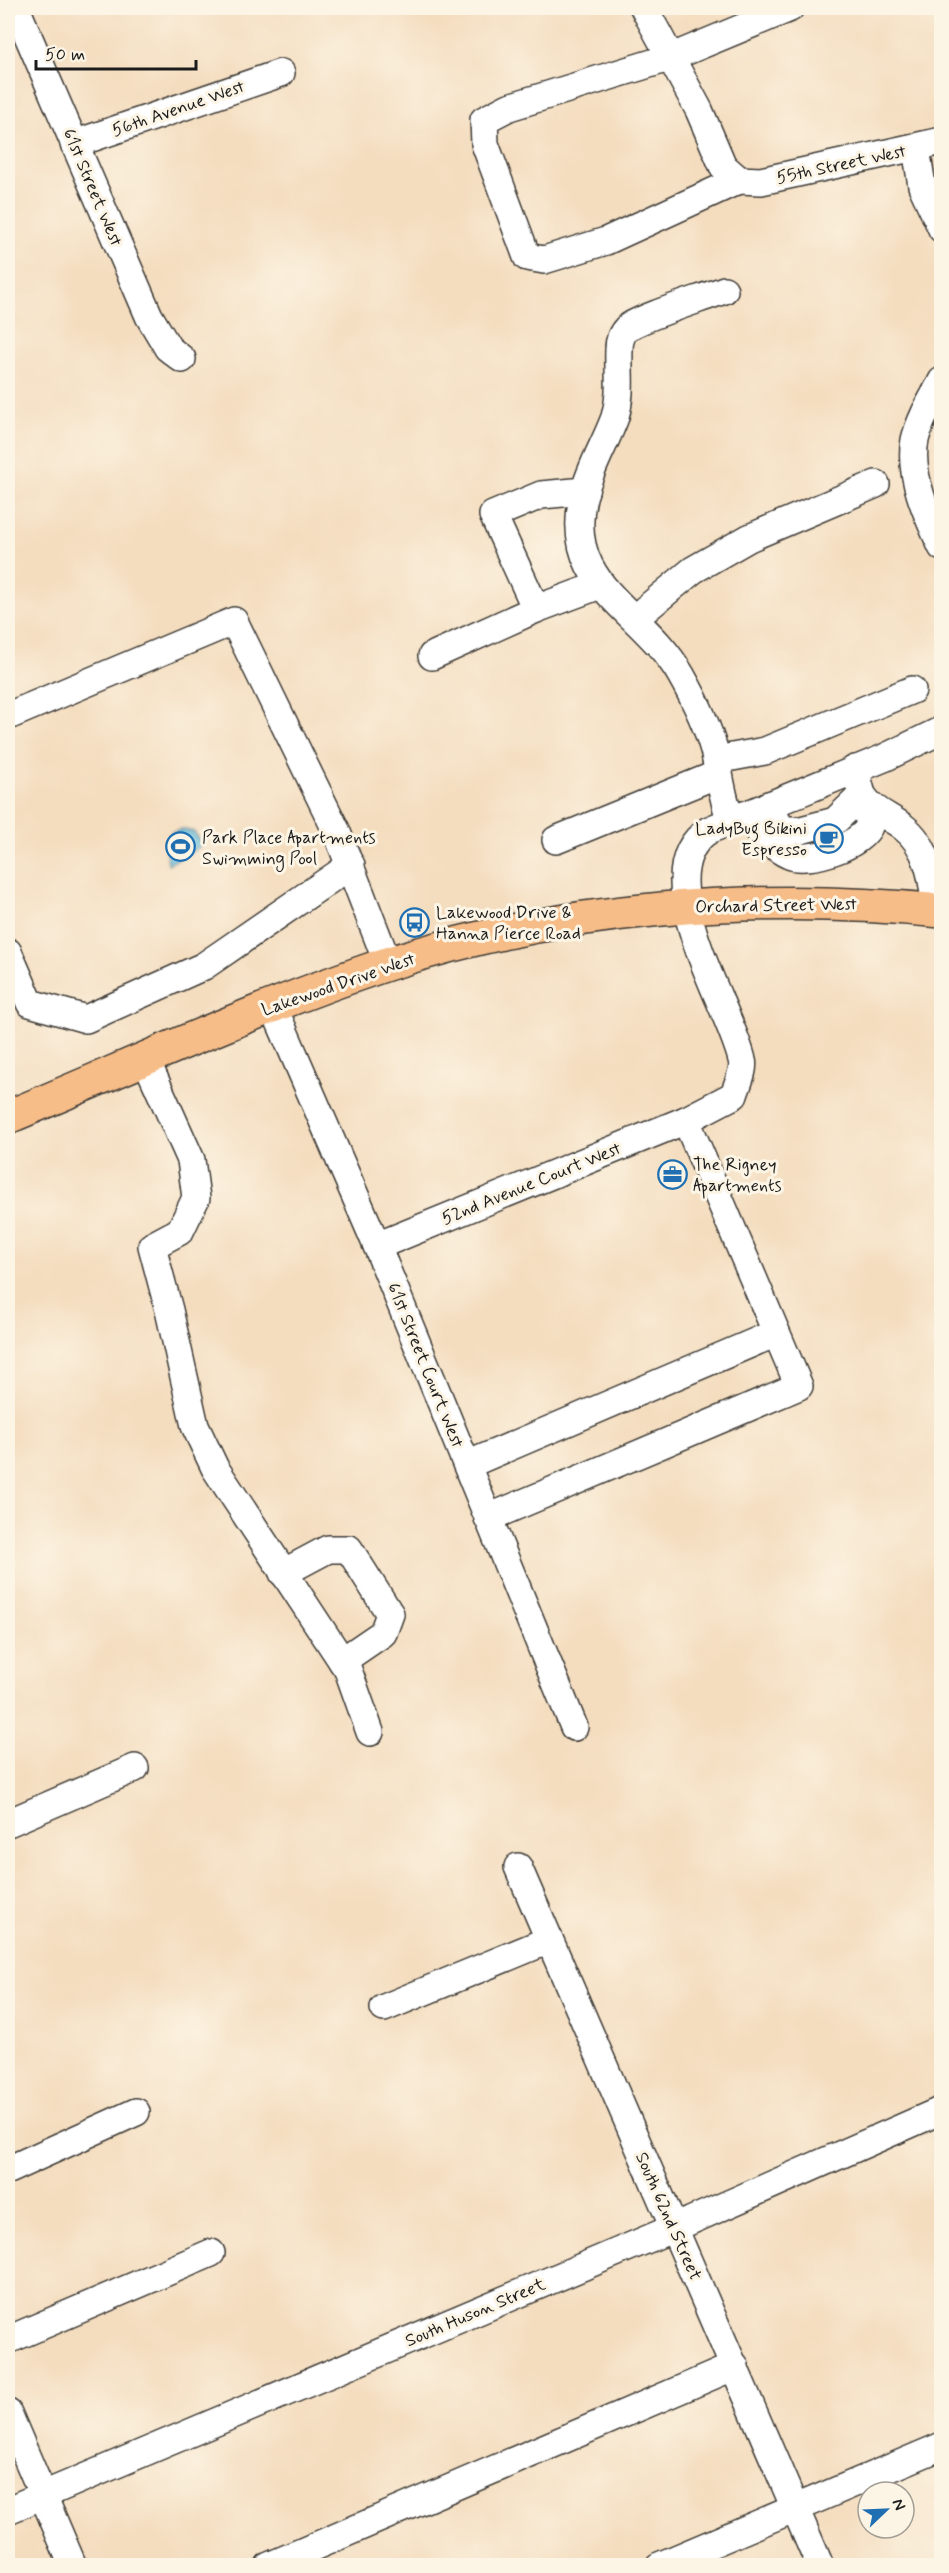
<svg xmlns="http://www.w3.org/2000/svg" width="949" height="2573" font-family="Mynerve,sans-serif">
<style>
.water{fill:#59b5d7;stroke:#3a687a;stroke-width:1.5}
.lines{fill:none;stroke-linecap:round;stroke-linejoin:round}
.minor-casing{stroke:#3c3934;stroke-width:30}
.major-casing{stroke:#3c3934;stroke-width:36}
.minor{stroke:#fff;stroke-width:27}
.major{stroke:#f7bd88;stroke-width:33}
.labels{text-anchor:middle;stroke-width:6;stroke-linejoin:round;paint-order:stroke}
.street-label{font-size:18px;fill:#1c1c1c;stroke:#fcf5e5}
.poi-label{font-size:18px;fill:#1c1c1c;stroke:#fcf5e5;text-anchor:start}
</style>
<rect width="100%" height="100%" fill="#fcf5e5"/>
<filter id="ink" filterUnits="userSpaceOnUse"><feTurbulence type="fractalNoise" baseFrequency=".0167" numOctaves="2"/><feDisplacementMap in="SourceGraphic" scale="12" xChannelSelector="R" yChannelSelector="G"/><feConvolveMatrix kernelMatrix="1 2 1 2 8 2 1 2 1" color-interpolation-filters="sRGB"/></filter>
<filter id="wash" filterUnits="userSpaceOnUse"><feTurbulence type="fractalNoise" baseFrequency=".008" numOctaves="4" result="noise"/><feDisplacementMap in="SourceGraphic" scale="24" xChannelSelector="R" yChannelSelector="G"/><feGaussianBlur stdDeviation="1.35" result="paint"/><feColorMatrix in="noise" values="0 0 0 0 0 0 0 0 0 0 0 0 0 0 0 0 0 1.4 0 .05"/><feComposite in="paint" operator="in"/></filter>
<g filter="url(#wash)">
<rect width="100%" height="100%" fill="#f4ddbf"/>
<polygon class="water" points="182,829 194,832 203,844 190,853 184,851 183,857 168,864 165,843 171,833"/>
</g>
<g filter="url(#ink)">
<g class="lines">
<defs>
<g id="minor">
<polyline points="16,8 149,316 168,348 182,359"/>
<polyline points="644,8 699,110 723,166 739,180 761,181 942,141"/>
<polyline points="74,144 281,73"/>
<polyline points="916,148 922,186 942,229"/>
<polyline points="739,180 606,241 544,260 527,257 485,144 484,120 509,107 672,57 790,8"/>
<path d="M724,290C704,298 641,317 627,328C622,333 619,341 619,349C618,372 622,393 615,417C606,442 591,466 584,493C560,586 642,607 681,675C694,698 707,725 714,750C720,774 722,798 731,821"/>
<path d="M942,381C932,400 920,419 915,440C908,475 928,517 942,547"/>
<polyline points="585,491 541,495 493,515 536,609 600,585"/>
<polyline points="635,618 693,570 749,538 876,484"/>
<polyline points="432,656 536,609"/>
<polyline points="8,716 234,621 336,830 388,964"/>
<polyline points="716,760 765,751 912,690"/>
<path d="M862,795C873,811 887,815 902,826C929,846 933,880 936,911"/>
<polyline points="768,805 782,830 801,830 835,821 862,795"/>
<path d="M744,815C758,830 771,847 789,855C808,864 864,845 870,824L855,769"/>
<polyline points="556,840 718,774"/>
<polyline points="8,952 30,1003 86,1019 204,966 351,865"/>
<polyline points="273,1006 377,1246 574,1727"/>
<polyline points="146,1060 191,1160 196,1198 180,1231 152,1246 169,1310 195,1426 215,1468 348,1670 370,1732"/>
<polyline points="377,1246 686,1120"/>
<polyline points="467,1465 776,1333"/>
<path d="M488,1518L799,1386L686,1120L734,1095C737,1085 745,1069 742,1060C729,1003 642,872 709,830L884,758L942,730"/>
<polyline points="283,1573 328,1549 349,1549 390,1614 383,1633 342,1661"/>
<polyline points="8,1823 135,1768"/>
<polyline points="518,1867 820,2566"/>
<polyline points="384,2008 549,1940"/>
<polyline points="8,2170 136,2112"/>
<polyline points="8,2340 211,2253"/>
<polyline points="8,2413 73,2566"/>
<polyline points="8,2510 674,2228 942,2110"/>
<polyline points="269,2566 735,2366"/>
<polyline points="659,2566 942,2446"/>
</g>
<path id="major" d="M8,1117C133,1065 258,1007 387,964C564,906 758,893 942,911"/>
</defs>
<use href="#minor" class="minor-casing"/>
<use href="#major" class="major-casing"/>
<use href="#minor" class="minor"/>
<use href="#major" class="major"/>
</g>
</g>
<defs>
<symbol id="cafe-ring" viewBox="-11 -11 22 22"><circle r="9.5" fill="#fcf5e5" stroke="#1f6fb2" stroke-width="1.5"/><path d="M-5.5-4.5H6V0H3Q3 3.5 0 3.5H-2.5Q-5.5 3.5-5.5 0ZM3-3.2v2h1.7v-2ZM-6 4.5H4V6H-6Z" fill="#1f6fb2"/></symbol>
<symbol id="stadium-ring" viewBox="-11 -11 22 22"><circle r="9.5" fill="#fcf5e5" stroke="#1f6fb2" stroke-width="1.5"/><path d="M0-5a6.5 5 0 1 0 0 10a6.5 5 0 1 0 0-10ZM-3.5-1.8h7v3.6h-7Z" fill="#1f6fb2"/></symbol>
<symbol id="bus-ring" viewBox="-11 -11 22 22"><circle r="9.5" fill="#fcf5e5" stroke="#1f6fb2" stroke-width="1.5"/><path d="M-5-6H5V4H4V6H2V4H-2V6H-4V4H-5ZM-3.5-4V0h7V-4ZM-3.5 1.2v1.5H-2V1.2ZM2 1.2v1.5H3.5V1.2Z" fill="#1f6fb2"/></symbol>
<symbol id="office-ring" viewBox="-11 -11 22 22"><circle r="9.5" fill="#fcf5e5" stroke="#1f6fb2" stroke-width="1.5"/><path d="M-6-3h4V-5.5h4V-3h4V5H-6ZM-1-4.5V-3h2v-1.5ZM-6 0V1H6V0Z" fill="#1f6fb2"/></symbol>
</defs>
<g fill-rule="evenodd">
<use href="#cafe-ring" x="812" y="822" width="33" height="33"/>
<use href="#stadium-ring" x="164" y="830" width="33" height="33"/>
<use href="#bus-ring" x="398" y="906" width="33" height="33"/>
<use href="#office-ring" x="656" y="1158" width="33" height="33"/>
</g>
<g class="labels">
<g class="street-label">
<text transform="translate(178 108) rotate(-19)" y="6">56th Avenue West</text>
<text transform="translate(841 164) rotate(-12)" y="6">55th Street West</text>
<text transform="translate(93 187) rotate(67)" y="6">61st Street West</text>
<text transform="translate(776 905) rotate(-1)" y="6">Orchard Street West</text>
<text transform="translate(338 984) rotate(-19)" y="6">Lakewood Drive West</text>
<text transform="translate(531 1183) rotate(-22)" y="6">52nd Avenue Court West</text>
<text transform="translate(426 1365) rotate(68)" y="6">61st Street Court West</text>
<text transform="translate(669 2216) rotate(66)" y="6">South 62nd Street</text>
<text transform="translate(475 2312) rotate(-23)" y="6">South Huson Street</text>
</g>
<g class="poi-label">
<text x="807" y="834" text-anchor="end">LadyBug Bikini<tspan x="807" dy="21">Espresso</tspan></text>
<text x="202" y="843">Park Place Apartments<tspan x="202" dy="21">Swimming Pool</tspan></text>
<text x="436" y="918">Lakewood Drive &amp;<tspan x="436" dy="21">Hanna Pierce Road</tspan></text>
<text x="693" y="1170">The Rigney<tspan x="693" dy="21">Apartments</tspan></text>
</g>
</g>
<rect width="949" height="2573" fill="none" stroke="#fcf5e5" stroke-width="30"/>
<g transform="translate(886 2510) rotate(67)"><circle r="28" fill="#fcf5e5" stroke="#a29e95" stroke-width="1.5"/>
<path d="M0-4.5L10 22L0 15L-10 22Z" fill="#1f6fb2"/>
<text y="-9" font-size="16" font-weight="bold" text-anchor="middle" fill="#1c1c1c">N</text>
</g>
<path d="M36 60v9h160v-9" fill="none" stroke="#1c1c1c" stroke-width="3"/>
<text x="45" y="60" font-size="18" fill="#1c1c1c" stroke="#fcf5e5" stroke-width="4.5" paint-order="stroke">50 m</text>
</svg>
